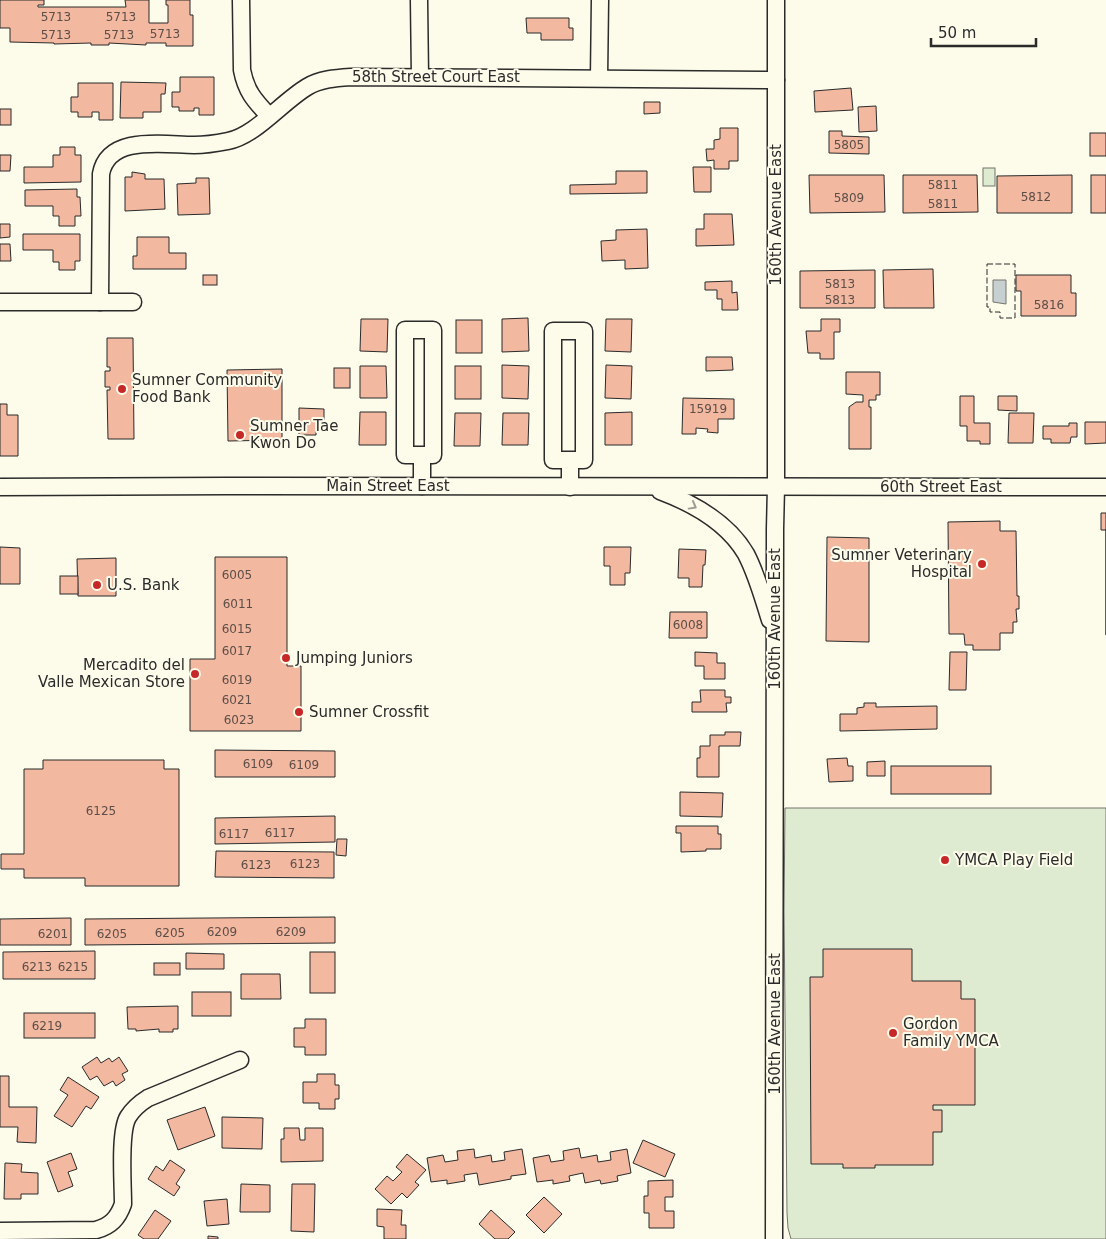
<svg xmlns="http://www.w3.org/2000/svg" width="1106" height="1239" font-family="'DejaVu Sans',sans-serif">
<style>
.green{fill:#deebd1;stroke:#74746e}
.water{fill:#c7d0d0;stroke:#74746e}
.building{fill:#f2b8a0;stroke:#2b2b2b}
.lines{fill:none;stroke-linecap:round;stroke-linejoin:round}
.minor-casing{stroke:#2b2b2b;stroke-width:19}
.minor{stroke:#fdfbea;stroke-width:16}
.fence{stroke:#2b2b2b;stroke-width:1;stroke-dasharray:6 2.5;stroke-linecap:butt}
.oneway{stroke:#9e9d94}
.poi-dot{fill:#c62828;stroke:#fdfbea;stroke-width:2}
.labels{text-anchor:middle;stroke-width:4;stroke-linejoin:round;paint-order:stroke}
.number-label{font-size:12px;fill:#5d4e48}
.street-label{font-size:15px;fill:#2b2b2b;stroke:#fdfbea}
.poi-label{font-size:15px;fill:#2b2b2b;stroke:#fdfbea;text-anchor:start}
</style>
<rect width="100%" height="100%" fill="#fdfbea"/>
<g class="green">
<rect x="983" y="168" width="12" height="18"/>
<polygon points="785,808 1106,808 1106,1239 791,1239 788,1228 787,1213 784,911"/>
</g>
<polygon class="water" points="993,280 1006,280 1006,304 993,302"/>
<g class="building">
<polygon points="0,0 44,0 44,5 38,5 38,7 126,7 125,0 149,0 149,23 168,23 168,5 166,5 166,0 190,0 190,15 193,15 193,46 166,46 166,43 146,43 146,45 109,43 109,45 91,45 91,43 54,44 54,43 10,42 10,28 0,28"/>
<polygon points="526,18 569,18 569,28 573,28 573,40 541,40 541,33 527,33"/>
<polygon points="180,77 214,77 214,115 199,115 199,108 194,108 194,111 179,111 179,107 172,107 172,92 180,92"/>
<polygon points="121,82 166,83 165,94 161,94 161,112 143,112 143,118 120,118"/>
<polygon points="78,83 113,83 113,120 99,120 99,112 92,112 92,117 78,117 78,112 71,112 71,97 78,97"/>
<polygon points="851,88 853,110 815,112 814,91"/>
<polygon points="644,102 660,102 660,113 644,114"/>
<polygon points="876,106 877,131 859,132 858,107"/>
<rect x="0" y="109" width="11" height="16"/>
<polygon points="720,128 738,128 738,161 729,161 729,169 714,169 714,160 707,161 706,149 714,149 714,140 720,139"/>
<polygon points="829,131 842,131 842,136 869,137 869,154 829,153"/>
<rect x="1090" y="133" width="16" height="23"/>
<polygon points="60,147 75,147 75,155 81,155 81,182 24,183 24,167 53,167 53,155 60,155"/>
<polygon points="0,155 11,155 10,171 0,171"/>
<polygon points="693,167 711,167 711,192 694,192"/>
<polygon points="616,171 647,171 647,193 570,194 570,185 616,184"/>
<polygon points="132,172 145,174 145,179 164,179 165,209 125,211 125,177 132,177"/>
<polygon points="809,175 884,175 885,212 810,213"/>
<polygon points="903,175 977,175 978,212 903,213"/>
<polygon points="1072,175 1072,213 997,213 997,176"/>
<rect x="1091" y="175" width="15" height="38"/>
<polygon points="196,178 209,178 210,214 178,215 177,184 196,183"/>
<polygon points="77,189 77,197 80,197 81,216 75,216 75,226 59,226 59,216 53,216 53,206 25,206 25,190"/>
<polygon points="704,214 732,214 734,245 696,246 696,229 704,229"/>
<polygon points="0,224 10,224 10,237 0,238"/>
<polygon points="647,229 648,268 625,269 625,260 602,261 601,241 616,240 616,230"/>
<polygon points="23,234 80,234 80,261 75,261 75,270 59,270 59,262 53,262 53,250 23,250"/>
<polygon points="137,237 169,237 169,253 186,253 186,269 133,269 133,256 137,256"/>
<polygon points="0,244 10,244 11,261 0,261"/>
<polygon points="933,269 934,308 884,308 883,270"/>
<polygon points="875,270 875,308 800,308 800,271"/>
<rect x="203" y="275" width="14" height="10"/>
<polygon points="1016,275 1071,275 1071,293 1076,293 1076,316 1021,316 1021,291 1016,291"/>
<polygon points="732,281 732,293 737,292 738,310 722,310 722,299 717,299 717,290 705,290 705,282"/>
<polygon points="528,318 529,351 502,352 502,319"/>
<polygon points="361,319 388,319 387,352 360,351"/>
<polygon points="606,319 632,319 631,352 605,351"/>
<polygon points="821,319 840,319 840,332 834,332 834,359 820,359 820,353 808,353 806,331 821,331"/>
<rect x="456" y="320" width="26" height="33"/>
<polygon points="107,338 133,338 134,439 108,439 107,390 110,390 110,387 105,387 105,371 110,371 110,367 107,367"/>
<polygon points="706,357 732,357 733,370 706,371"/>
<polygon points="502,365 529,366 528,399 502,398"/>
<polygon points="606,365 632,366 631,399 605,398"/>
<polygon points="360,366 386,366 387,398 360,398"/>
<rect x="455" y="366" width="26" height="33"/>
<rect x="334" y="368" width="16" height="20"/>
<polygon points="282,369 282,440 228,441 227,370"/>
<polygon points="846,372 880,372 880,395 876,395 876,400 869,400 869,407 871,407 871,449 849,449 849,407 856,402 863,402 863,395 846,394"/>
<polygon points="960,396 974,396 974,423 990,423 990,444 980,444 980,441 967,441 967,426 960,426"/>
<polygon points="998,396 1017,396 1017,411 998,410"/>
<polygon points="683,398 734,399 734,419 718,419 718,433 707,432 708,429 696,428 696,434 682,434"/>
<polygon points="0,404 7,404 7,415 18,415 18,456 0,456"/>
<polygon points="299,408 324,409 324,430 316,430 316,435 299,435"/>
<polygon points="360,412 386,412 386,445 359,445"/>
<polygon points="632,412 632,445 605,445 605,413"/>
<polygon points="455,413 481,413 480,446 454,446"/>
<polygon points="503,413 529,413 528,445 502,445"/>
<polygon points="1009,413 1034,413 1033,443 1008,443"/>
<polygon points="1085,422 1106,422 1106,443 1085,444"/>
<polygon points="1069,423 1077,423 1077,437 1071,437 1070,443 1051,443 1051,439 1043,439 1043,426 1069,426"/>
<polygon points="1101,513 1106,513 1106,635 1106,530 1101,530"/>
<polygon points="1000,521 1000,531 1016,531 1017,596 1019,596 1019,609 1016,609 1017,622 1013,622 1013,633 1000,633 1000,650 973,650 973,645 965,645 964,634 949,634 948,522"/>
<polygon points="827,537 869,538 869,642 826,641"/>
<polygon points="0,547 20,548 20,584 0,584"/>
<polygon points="604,547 631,547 630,573 625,573 625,585 610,585 610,566 604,566"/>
<polygon points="679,549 706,550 705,565 703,565 702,587 689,587 689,578 678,578"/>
<polygon points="215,557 287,557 287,666 301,666 301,731 190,731 190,659 215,659"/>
<polygon points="116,558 116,596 78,596 77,559"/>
<rect x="60" y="576" width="18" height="18"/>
<polygon points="670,612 707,612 707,638 669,638"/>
<polygon points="695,652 717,653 717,663 725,663 725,679 704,679 704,666 695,666"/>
<polygon points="950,652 967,652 966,690 949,690"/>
<polygon points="700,690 725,690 725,697 731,697 731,703 726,703 727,712 692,712 692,702 701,702"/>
<polygon points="864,703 876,703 876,707 937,706 937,729 840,731 840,714 857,714 857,708 864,707"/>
<polygon points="725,732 741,732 740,746 719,746 719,777 697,777 697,758 700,758 700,746 710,746 710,735 725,735"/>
<polygon points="215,750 335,751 335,777 215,777"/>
<polygon points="847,758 848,766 853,766 853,781 829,782 827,759"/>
<polygon points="43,760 164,760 164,769 179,769 179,886 85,886 85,878 24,878 24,869 1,869 1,854 24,854 24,769 43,769"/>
<polygon points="885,761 885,776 867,776 867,762"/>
<rect x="891" y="766" width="100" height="28"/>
<polygon points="680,792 723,793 722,817 680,816"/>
<polygon points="335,816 335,842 215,844 215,818"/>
<polygon points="676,826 718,826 718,834 721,834 721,849 706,849 706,851 681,852 681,833 676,833"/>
<polygon points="337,839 347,839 346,856 336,855"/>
<polygon points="216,851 334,852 334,878 215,877"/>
<polygon points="335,917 335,943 85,945 85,919"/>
<polygon points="71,918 71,945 0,945 0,919"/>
<polygon points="823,949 912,949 912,981 961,981 961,999 975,999 975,1105 933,1105 933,1110 942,1110 942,1132 933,1132 933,1165 875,1165 875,1168 843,1168 843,1164 811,1164 810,977 823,977"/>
<polygon points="95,951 95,979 3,979 3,952"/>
<rect x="310" y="952" width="25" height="41"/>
<polygon points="186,953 224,954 224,969 186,969"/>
<rect x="154" y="963" width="26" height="12"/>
<polygon points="241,974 280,974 281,999 241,999"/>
<rect x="192" y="992" width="39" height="24"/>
<polygon points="178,1006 178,1029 173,1029 173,1032 159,1032 159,1029 136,1031 136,1029 128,1029 127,1007"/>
<rect x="24" y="1013" width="71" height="25"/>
<polygon points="305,1019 326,1019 326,1055 305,1055 305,1047 294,1047 294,1028 305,1028"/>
<polygon points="97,1057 101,1063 109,1058 112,1062 119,1057 128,1071 122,1074 125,1080 116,1086 113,1081 104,1086 97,1076 90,1080 82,1067"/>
<polygon points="317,1074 335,1074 335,1085 339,1085 339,1099 335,1099 335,1109 319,1109 319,1103 303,1103 303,1082 317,1082"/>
<polygon points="0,1076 9,1076 9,1107 37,1107 36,1143 17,1142 18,1127 0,1127"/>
<polygon points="68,1077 99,1097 91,1109 86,1106 72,1127 54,1116 68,1095 60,1090"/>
<polygon points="205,1107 215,1136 178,1150 167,1120"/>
<polygon points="222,1117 263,1118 262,1149 222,1148"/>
<polygon points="284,1128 299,1128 300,1140 305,1140 305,1128 323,1128 323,1161 281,1162 281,1139 284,1139"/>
<polygon points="643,1140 675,1154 665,1177 633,1163"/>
<polygon points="579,1148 581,1158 597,1155 598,1162 611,1160 610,1152 627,1149 631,1173 617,1176 618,1181 601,1184 600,1180 585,1183 583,1173 569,1176 570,1181 553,1184 553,1180 537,1182 533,1158 549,1155 551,1162 564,1160 563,1151"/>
<polygon points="474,1149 475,1158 491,1155 492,1162 505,1160 504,1152 522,1149 526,1174 511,1176 511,1179 479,1185 477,1173 464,1175 465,1181 447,1184 447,1180 431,1182 427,1158 443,1155 445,1162 458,1160 457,1151"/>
<polygon points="71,1153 77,1169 68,1172 73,1186 58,1192 47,1162"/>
<polygon points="407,1154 426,1170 415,1182 419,1185 407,1198 402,1193 391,1204 375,1189 387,1176 393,1181 402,1172 396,1167"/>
<polygon points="170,1160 185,1170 176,1184 180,1187 174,1196 148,1179 156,1166 163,1171"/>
<polygon points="5,1163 22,1164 21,1172 38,1173 38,1194 21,1194 21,1199 4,1199"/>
<polygon points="673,1180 673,1197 665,1197 665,1211 674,1211 674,1228 649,1228 649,1213 644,1213 644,1196 648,1196 648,1181"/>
<polygon points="241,1184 270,1185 270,1212 240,1212"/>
<polygon points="292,1184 315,1184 314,1232 291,1231"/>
<polygon points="544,1197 562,1214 544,1233 526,1215"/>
<polygon points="227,1199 229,1224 207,1226 204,1201"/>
<polygon points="377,1209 402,1210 401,1225 406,1225 406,1239 384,1239 384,1227 377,1226"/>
<polygon points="155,1210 171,1221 158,1239 144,1239 138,1235"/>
<polygon points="491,1210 515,1232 508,1239 495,1239 479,1224"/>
<polygon points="208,1236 218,1237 218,1239 208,1239"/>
</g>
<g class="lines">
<defs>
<g id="minor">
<path d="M241,0L242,70C246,91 254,100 269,116"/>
<polyline points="419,0 420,77"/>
<polyline points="599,78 600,0"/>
<polyline points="0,302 133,302"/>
<path d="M100,302L101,174C108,134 165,145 194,145C205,145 218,143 228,141C255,136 282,102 307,87C320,79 336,78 351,77L776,80"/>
<polyline points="422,455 405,455 405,330 433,330 433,455 422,455 422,486"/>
<polyline points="570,460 553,460 553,331 584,331 584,460 570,460 570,487"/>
<polyline points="0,487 227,486 1106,487"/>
<path d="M660,491C692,503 728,523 746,554C757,575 763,598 770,620"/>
<path d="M0,1231L96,1230C111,1226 118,1218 123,1204C123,1184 119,1132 128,1117C133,1109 140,1103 148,1098L240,1060"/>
<polyline points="774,1239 775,529 776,487 776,0"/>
</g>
</defs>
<use href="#minor" class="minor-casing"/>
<use href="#minor" class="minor"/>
<polygon class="fence" points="987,264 1015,264 1015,318 1000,318 1000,312 990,312 990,307 987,307"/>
</g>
<defs><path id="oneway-chevron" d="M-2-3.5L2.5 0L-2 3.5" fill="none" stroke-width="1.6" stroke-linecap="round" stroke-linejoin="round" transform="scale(1.25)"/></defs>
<use class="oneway" href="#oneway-chevron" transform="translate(693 506) rotate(29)"/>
<g class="poi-dot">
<circle cx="122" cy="389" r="5"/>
<circle cx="240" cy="435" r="5"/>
<circle cx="982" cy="564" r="5"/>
<circle cx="97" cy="585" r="5"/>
<circle cx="286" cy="658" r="5"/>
<circle cx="195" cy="674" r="5"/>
<circle cx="299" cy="712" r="5"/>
<circle cx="945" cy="860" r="5"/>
<circle cx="893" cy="1033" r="5"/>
</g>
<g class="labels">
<g class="number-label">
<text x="56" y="21">5713</text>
<text x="121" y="21">5713</text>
<text x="165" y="38">5713</text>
<text x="56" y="39">5713</text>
<text x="119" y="39">5713</text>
<text x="849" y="149">5805</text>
<text x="943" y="189">5811</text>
<text x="1036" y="201">5812</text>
<text x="849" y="202">5809</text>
<text x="943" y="208">5811</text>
<text x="840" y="288">5813</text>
<text x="840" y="304">5813</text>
<text x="1049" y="309">5816</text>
<text x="708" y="413">15919</text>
<text x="237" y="579">6005</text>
<text x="238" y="608">6011</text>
<text x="688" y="629">6008</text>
<text x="237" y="633">6015</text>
<text x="237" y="655">6017</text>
<text x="237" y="684">6019</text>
<text x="237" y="704">6021</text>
<text x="239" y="724">6023</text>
<text x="258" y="768">6109</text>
<text x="304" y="769">6109</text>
<text x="101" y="815">6125</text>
<text x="280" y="837">6117</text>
<text x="234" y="838">6117</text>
<text x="305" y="868">6123</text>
<text x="256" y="869">6123</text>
<text x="222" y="936">6209</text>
<text x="291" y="936">6209</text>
<text x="170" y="937">6205</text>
<text x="53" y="938">6201</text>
<text x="112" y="938">6205</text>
<text x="37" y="971">6213</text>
<text x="73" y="971">6215</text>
<text x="47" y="1030">6219</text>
</g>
<g class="street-label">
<text x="436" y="82">58th Street Court East</text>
<text transform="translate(776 215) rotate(-90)" y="5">160th Avenue East</text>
<text x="388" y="491">Main Street East</text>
<text x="941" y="492">60th Street East</text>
<text transform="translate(775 619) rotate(-90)" y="5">160th Avenue East</text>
<text transform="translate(775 1024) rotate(-90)" y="5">160th Avenue East</text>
</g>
<g class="poi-label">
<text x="132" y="385">Sumner Community<tspan x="132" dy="17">Food Bank</tspan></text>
<text x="250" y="431">Sumner Tae<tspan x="250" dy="17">Kwon Do</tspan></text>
<text x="972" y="560" text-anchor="end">Sumner Veterinary<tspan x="972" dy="17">Hospital</tspan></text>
<text x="107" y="590">U.S. Bank</text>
<text x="296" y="663">Jumping Juniors</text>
<text x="185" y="670" text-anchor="end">Mercadito del<tspan x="185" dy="17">Valle Mexican Store</tspan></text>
<text x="309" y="717">Sumner Crossfit</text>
<text x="955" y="865">YMCA Play Field</text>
<text x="903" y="1029">Gordon<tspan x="903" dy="17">Family YMCA</tspan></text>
</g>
</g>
<path d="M931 38v8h105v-8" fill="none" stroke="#2b2b2b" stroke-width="2.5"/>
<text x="938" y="38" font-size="15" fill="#2b2b2b" stroke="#fdfbea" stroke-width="4" paint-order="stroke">50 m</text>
</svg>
